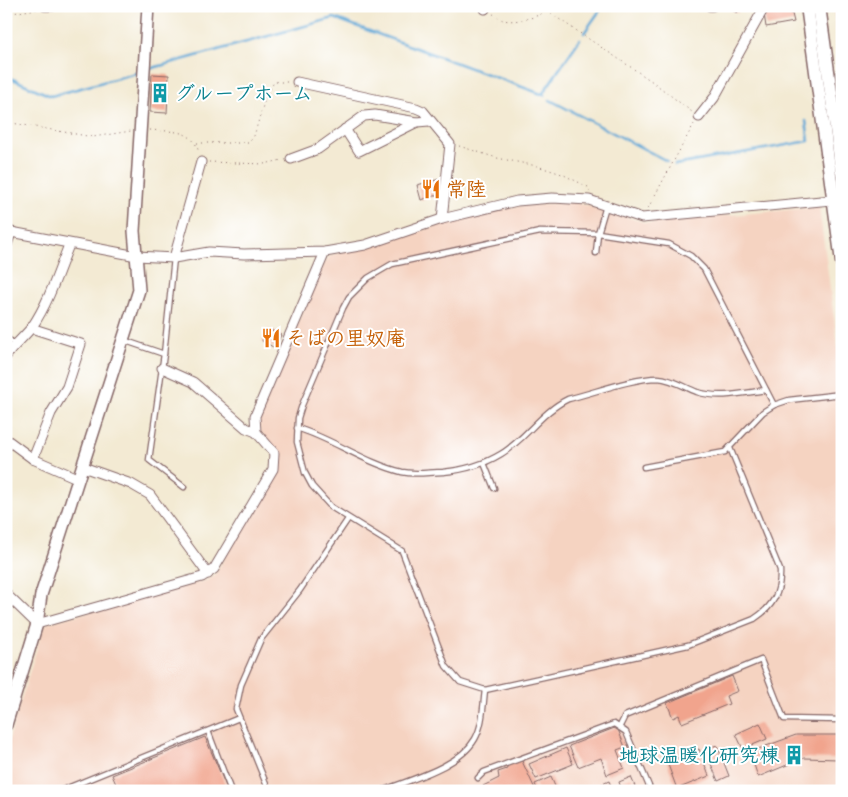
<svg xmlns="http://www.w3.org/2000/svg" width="848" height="797" font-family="Caveat,'Klee One',sans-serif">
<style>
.built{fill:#f5d3c1}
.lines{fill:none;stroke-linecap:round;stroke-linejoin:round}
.stream{stroke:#5fa7d6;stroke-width:2.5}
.building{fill:#f1a48d}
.service-casing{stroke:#856666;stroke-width:7}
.minor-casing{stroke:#856666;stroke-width:11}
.tertiary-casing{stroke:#856666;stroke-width:14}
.secondary-casing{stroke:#856666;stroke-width:15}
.path{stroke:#856666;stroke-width:1;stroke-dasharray:1 4;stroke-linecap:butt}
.service{stroke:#fff;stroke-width:4.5}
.minor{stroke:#fff;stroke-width:9}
.tertiary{stroke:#fff;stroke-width:11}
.secondary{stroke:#fff;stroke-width:12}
.labels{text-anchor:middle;stroke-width:4;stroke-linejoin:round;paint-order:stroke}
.culture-label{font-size:20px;font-weight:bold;fill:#0d838f;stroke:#fff;text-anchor:start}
.food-label{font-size:20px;font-weight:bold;fill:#c56008;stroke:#fff;text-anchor:start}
</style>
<rect width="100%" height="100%" fill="#fff"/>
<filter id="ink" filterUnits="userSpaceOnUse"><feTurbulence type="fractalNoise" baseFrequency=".02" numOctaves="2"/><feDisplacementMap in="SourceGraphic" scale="10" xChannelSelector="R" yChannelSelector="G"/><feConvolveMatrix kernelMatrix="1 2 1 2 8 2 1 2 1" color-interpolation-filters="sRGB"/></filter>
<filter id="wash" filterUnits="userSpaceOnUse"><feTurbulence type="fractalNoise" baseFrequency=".0096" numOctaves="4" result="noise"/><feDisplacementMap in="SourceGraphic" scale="20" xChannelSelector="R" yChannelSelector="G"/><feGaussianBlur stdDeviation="1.12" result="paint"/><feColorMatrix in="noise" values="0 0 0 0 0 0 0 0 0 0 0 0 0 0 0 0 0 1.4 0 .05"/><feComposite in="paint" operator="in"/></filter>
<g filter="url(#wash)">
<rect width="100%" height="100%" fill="#f3ead3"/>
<g class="built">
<polygon points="833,6 842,6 842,71"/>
<polygon points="574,202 647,223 819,207 841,369 836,382 842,408 842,791 6,791 6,749 43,628 48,623 208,580 214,576 279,465 278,452 260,431 258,417 322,266 331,255 487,212 520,206"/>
</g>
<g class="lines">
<g class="stream">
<polyline points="584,33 603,6"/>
<polyline points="149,69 334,18 544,95"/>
<polyline points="6,76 51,96 140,72"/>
<polyline points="543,93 580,39"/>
<polyline points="550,100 667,161"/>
<polyline points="675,165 809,141 806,121"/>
</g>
</g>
<g id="blocks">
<g class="building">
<polygon points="726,6 741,6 737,13"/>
<polygon points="769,6 790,6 794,22 766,27 764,14"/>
<polygon points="152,74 169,75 167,113 150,112"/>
<polygon points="440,179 444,193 421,200 417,185"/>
<polygon points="268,329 281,335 275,348 262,341"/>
<polygon points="732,676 738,691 726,696 729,704 682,723 679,715 673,718 667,703"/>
<polygon points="760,723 767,739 743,749 736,734"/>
<polygon points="617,727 625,747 617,750 624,768 607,775 601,758 578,767 569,746"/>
<polygon points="796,735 838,735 838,759 804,758 758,777 750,752"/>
<polygon points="205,737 228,791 119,791 112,775"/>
<polygon points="717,745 729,776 718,781 705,749"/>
<polygon points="566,748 573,764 536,779 529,764"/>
<polygon points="699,749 709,776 677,789 667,762"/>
<polygon points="521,759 535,789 484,791 483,786 499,778 498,772 507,769 506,765"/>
<polygon points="551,777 557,791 538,791 535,784"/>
<polygon points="631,777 637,791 622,791 619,782"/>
<polygon points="609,781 613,791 587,791"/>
</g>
</g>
</g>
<g filter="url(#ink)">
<use href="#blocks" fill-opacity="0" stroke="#856666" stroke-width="1"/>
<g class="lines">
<defs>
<g id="service">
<polyline points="596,253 598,233 606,206"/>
<polyline points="6,254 13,233"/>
<polyline points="174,258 164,354 149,460 184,487"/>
<polyline points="6,338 15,344"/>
<polyline points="123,340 164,354"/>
<path d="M297,428C333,439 365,463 402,472C416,475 429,472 443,472C464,470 483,465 501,454C526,439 541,412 568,399C593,393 633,378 658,378C673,379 684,387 697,392C719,399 743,393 766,390"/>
<path d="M730,448L780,570C781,592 773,607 754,619L688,645L485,690L460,682L446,666L402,551L331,507L312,486L305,473L297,442L298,418L302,405L343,308L349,297L368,278L392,264L540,232L598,233L669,244L691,256L704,269L774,405"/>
<polyline points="484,463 494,488"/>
<polyline points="644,467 725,452 763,412 774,405 789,400 842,394"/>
<polyline points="620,726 625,716 761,660 784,719 842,720"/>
<polyline points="208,731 231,791"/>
<polyline points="478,778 484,772 614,724 626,732 651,791"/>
<polyline points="60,791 239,718"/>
<polyline points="269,791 236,709 241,685 261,639 300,590 348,519"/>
<path d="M382,791C411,779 459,767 475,739C483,725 483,706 485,690"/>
</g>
<g id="minor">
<polyline points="45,6 52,6"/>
<polyline points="710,6 712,6"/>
<polyline points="485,9 486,6"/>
<polyline points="297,82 416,108 423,111 450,144 442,219"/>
<polyline points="699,117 714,98 765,6"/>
<polyline points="345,129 359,151 417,122"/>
<polyline points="291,159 318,149 364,116 375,115 417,122 429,121"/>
<polyline points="6,231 137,256 174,258 209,252 244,254 325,252 365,245 442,219 517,201 552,198 589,200 642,218 842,199"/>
<polyline points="174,258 201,162"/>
<polyline points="31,328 81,344 67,387 51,413 33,459"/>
<path d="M6,356C14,345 24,337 32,327C49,302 58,272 69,245"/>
<polyline points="162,368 193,382 246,428 256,432"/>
<polyline points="6,439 33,459 79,479"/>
<polyline points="83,467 131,484 150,495 208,574"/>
<polyline points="6,594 37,624 202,577 214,569 273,469 274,453 256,432 255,416 325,252"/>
</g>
<polyline id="tertiary" points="6,725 37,624 41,595 139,290 134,231 148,6"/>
<g id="secondary">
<polyline points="807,6 842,262"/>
<polyline points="819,6 842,172"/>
</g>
</defs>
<use href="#service" class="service-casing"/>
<use href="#minor" class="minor-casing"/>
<use href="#tertiary" class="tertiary-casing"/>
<use href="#secondary" class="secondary-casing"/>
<g class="path">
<polyline points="547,11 653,82 692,112"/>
<polyline points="6,14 37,9"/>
<path d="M493,14C496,15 500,19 503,20C517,23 543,17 551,6"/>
<polyline points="6,122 93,137 131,131"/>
<path d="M150,130C172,132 193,128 199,153"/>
<polyline points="197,143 248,143 254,136 265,99 274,82 289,82"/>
<polyline points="459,146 497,158 537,166 562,174 588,187 589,192"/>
<polyline points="209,162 264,164 282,160"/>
<polyline points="648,208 694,124"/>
</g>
<use href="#service" class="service"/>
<use href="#minor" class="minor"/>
<use href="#tertiary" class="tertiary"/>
<use href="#secondary" class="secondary"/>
</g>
</g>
<defs>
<symbol id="building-bare" viewBox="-9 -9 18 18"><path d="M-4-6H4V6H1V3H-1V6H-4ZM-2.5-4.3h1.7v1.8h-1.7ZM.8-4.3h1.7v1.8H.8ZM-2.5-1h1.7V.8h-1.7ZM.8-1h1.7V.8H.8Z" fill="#0f9aa8" stroke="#fff" stroke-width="2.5" paint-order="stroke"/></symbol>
<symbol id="restaurant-bare" viewBox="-9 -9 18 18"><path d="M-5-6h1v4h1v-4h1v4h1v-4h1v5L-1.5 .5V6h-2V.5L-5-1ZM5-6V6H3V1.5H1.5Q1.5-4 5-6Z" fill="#e8710a" stroke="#fff" stroke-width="2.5" paint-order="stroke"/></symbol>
</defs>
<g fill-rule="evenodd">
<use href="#building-bare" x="146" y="79" width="28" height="28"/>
<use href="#restaurant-bare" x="417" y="175" width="28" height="28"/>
<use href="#restaurant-bare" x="257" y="324" width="28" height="28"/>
<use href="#building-bare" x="780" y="741" width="28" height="28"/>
</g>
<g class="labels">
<g class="culture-label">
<text x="175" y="100">グループホーム</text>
<text x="779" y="762" text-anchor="end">地球温暖化研究棟</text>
</g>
<g class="food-label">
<text x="446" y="196">常陸</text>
<text x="286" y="345">そばの里奴庵</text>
</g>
</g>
<rect width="848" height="797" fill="none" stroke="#fff" stroke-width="25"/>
</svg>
